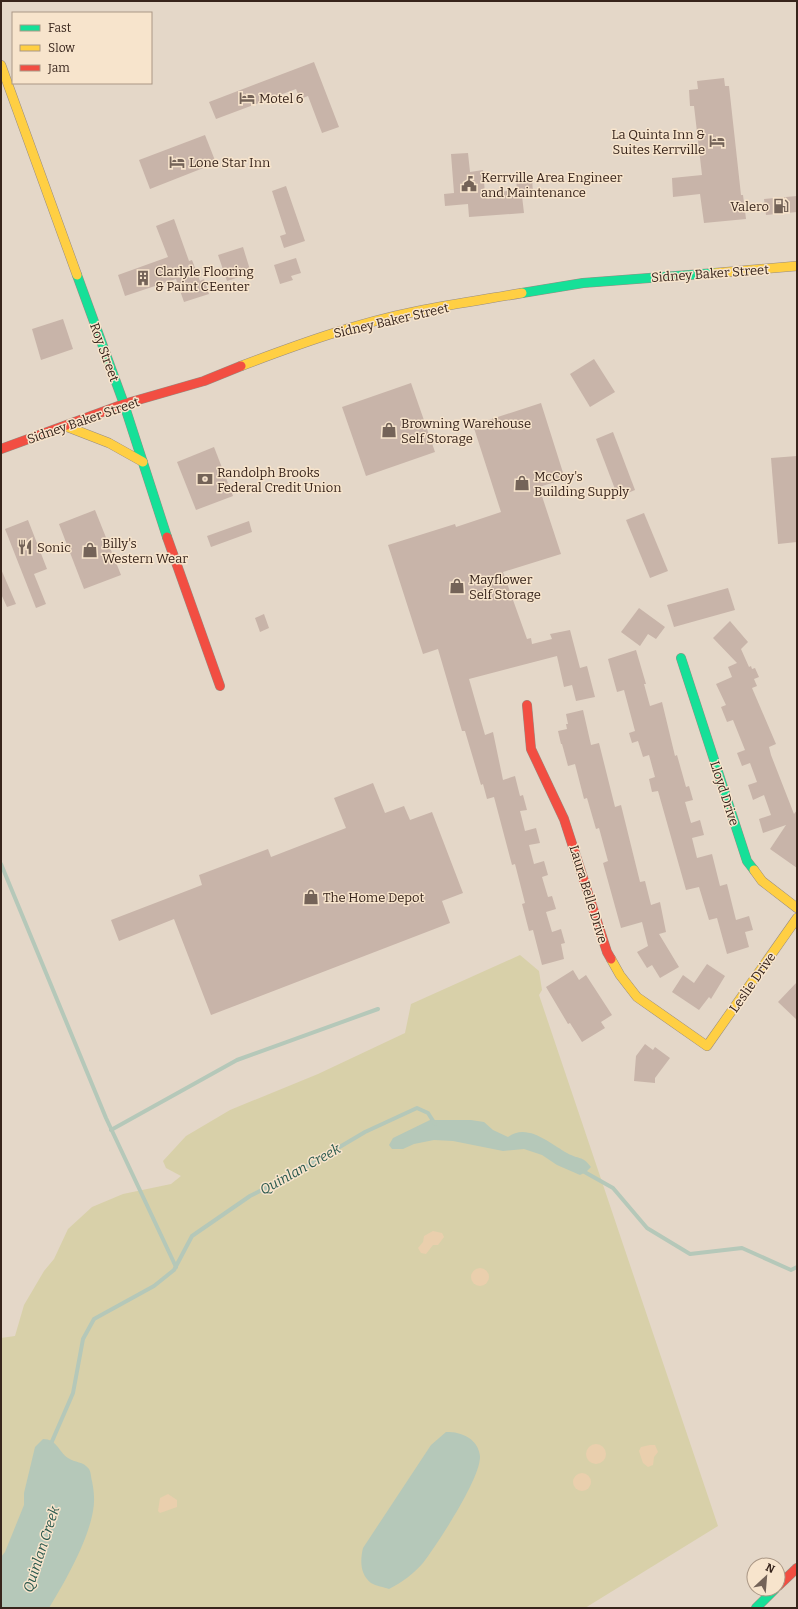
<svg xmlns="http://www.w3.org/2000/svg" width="798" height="1609" font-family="Bitter,serif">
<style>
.green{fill:#d8d0a9}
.sand{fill:#eacfad}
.water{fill:#b5c8b9}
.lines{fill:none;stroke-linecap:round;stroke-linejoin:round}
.stream{stroke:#b5c8b9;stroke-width:4}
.building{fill:#c8b4a9}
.fast-casing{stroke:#988c82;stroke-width:10}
.slow-casing{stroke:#988c82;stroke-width:10}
.jam-casing{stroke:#988c82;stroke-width:10}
.fast{stroke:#16e098;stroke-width:9}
.slow{stroke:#ffcf43;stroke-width:9}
.jam{stroke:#f24e42;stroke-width:9}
.labels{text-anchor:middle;stroke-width:3;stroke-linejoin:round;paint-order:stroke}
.poi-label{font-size:13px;fill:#37241b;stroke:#f7e4cc;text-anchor:start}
.street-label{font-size:13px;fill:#37241b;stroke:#f7e4cc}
.water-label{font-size:14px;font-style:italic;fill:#29584d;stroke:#f7e4cc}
</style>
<rect width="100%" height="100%" fill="#e4d7c8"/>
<polygon class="green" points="520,955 539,971 542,990 539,995 718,1526 585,1608 1,1608 1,1338 15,1336 24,1305 44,1271 54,1259 68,1229 92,1207 123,1194 171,1184 181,1176 166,1168 163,1161 186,1136 230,1110 318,1074 405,1033 411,1004"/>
<g class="sand">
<polygon points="433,1231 442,1233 444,1237 438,1245 433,1245 426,1254 421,1253 418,1248 423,1242 424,1236"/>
<circle cx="480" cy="1277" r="9"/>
<circle cx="596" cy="1454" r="10"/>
<polygon points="650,1445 655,1445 658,1452 654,1457 653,1465 648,1467 643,1463 639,1451 641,1447"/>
<circle cx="582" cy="1482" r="9"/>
<polygon points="168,1494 177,1500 177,1507 160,1513 158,1511 160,1498"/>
</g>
<g class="water">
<path d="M430,1120H471L484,1122L493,1130L508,1137C527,1122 551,1144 567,1153C579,1160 582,1155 591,1167L586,1172L580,1175L557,1165L542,1155L524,1149L503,1151L453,1141L434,1140L414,1144L403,1149H392L389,1145L393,1138Z"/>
<path d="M446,1432C455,1432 461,1433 469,1438C475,1442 479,1448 480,1456C481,1478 438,1543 423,1563C413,1574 403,1582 389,1589C384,1587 376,1586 371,1583C360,1574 360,1561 363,1548L431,1445Z"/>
<path d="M43,1439C57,1439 58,1451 68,1458C75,1463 83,1461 89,1469C91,1472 91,1478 92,1481C94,1491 95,1501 93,1511C88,1541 65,1582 49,1608H1V1557L5,1552L24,1505V1493L35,1447Z"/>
</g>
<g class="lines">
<g class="stream">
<polyline points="1,864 106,1118 176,1267"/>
<polyline points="111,1130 237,1060 378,1009"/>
<polyline points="581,1170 613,1188 647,1228 690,1254 742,1248 791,1270 797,1267"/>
<polyline points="50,1446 73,1393 83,1339 94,1319 154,1286 174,1270 192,1236 250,1196 299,1171 365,1132 417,1108 428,1113 435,1124"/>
</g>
</g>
<g class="building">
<polygon points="314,62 339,127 322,133 308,96 300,99 296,89 216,119 209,102"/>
<polygon points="724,78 725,86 729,86 741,195 743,195 746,219 704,223 700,194 673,197 672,178 702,175 694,106 690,106 689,90 698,89 697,81"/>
<polygon points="205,135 216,163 150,189 139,160"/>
<polygon points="468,153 470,172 483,170 485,193 517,190 516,177 532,176 533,195 522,196 524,213 469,217 468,204 445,206 444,194 454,193 451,154"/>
<polygon points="286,186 305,241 284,248 280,236 286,234 272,191"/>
<polygon points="797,196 797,212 766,215 764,199"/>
<polygon points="174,219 189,261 192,260 200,281 204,279 209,294 184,302 176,279 125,296 118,275 168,257 156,226"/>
<polygon points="243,247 251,273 227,281 218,255"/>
<polygon points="296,258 301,273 291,276 293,280 280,284 274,265"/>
<polygon points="63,319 73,349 41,360 32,329"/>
<polygon points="594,359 615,392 590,407 570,374"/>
<polygon points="411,383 435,452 366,476 342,407"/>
<polygon points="541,403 565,479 539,487 561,554 503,572 527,639 531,638 532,644 552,639 550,634 570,630 580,668 587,666 595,697 576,701 572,685 564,687 557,656 469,679 485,735 493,732 503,780 515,776 520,796 523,795 527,810 520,811 525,831 536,828 540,843 529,845 534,864 544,861 548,875 542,877 548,897 552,896 556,909 546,912 552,932 561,929 565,943 561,944 564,959 542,965 533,930 529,931 522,904 525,903 515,864 512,865 494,797 487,799 483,784 481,785 465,731 462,731 438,649 423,654 388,545 455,524 456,527 501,512 473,425"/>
<polygon points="613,432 635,490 618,497 596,439"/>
<polygon points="214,447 233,496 196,510 177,462"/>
<polygon points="797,456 797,542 778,544 771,458"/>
<polygon points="95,510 121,575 84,589 59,524"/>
<polygon points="644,513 668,571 650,578 626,520"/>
<polygon points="28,520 47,569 34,574 46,604 36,608 5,529"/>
<polygon points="249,521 252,532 211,547 207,536"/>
<polygon points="1,569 16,604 7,607 1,594"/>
<polygon points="728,588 735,610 674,627 667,605"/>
<polygon points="639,608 665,627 656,639 648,634 640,646 621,632"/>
<polygon points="264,614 269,628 260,632 255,618"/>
<polygon points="730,621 748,642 741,649 749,667 751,666 752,669 755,668 759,677 754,679 757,686 752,688 776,744 769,747 771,755 794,814 797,810 797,868 770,849 786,825 763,833 759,819 771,815 764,795 753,800 748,785 757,782 750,763 742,766 737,753 745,750 733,720 727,722 721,707 726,705 716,684 732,677 728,667 737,663 713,638"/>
<polygon points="636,650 646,684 644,684 650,706 662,702 675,756 677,755 686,787 689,786 693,800 685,802 691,823 700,820 704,835 692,838 697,858 712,854 720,886 727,884 736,920 749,916 753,930 745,932 749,947 727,954 717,918 709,920 699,887 686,890 658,791 652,792 649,779 655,777 649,755 643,757 638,741 632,743 629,733 635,731 624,690 617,692 608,659"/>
<polygon points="583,710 591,745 599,743 615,807 621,805 640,882 645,881 651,905 660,902 666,932 659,934 679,967 660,978 652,965 647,968 637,952 648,946 642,922 621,928 603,863 608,861 599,828 596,829 587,798 584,799 575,764 568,766 562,744 561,744 558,731 567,729 566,724 568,724 566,714"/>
<polygon points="373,783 385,813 404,806 410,820 432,812 463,893 442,901 450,923 211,1015 174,919 119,941 111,920 202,885 199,875 268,849 271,857 346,828 334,798"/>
<polygon points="707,964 725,976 711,999 709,997 699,1010 672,992 683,975 694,983"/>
<polygon points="573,970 579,980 586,975 612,1015 601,1022 605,1028 582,1042 570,1023 568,1024 546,987"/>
<polygon points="797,982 797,1020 778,1002"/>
<polygon points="645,1044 653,1050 655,1047 670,1058 655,1078 655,1083 634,1081 636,1056"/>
</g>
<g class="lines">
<defs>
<g id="fast">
<polyline points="77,275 124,404 167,537"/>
<polyline points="522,293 583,283 715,273"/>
<polyline points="681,658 747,861 754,870"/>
<polyline points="756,1608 775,1589"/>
</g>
<g id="slow">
<polyline points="1,65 77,275"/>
<polyline points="715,273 797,266"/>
<path d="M241,366C299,344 357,323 418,311C452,304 487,299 522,293"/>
<polyline points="65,426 109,443 143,462"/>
<polyline points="754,870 762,881 797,908"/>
<polyline points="611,959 620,975 637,997 707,1046 797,918"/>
</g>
<g id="jam">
<polyline points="1,449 124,404 204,381 241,366"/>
<polyline points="167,537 220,686"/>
<polyline points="527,705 531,749 564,819 607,952 611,959"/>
<polyline points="778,1586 797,1568"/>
</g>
</defs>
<use href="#fast" class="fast-casing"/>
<use href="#slow" class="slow-casing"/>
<use href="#jam" class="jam-casing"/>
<use href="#fast" class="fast"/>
<use href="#slow" class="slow"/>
<use href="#jam" class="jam"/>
</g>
<defs>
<symbol id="hotel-bare" viewBox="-9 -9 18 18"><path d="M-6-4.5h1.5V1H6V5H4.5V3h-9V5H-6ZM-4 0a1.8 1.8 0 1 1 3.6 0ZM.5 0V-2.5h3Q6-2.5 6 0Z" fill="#746358" stroke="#f7e4cc" stroke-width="2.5" paint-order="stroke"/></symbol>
<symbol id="civic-bare" viewBox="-9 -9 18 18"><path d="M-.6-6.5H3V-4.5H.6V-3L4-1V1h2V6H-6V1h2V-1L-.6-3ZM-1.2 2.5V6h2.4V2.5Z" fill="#746358" stroke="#f7e4cc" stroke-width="2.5" paint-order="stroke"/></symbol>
<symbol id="fuel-bare" viewBox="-9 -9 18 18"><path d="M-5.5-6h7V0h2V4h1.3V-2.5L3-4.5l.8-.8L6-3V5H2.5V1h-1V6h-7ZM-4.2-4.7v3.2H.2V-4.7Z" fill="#746358" stroke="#f7e4cc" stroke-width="2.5" paint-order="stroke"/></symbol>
<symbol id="building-bare" viewBox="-9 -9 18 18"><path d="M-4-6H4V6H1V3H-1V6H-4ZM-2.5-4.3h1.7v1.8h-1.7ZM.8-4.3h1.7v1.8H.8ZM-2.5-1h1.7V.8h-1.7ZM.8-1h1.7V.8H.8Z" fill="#746358" stroke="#f7e4cc" stroke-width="2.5" paint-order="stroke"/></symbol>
<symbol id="shop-bare" viewBox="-9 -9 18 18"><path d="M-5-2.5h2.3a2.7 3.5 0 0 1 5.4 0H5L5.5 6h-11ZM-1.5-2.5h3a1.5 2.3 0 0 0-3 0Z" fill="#746358" stroke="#f7e4cc" stroke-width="2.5" paint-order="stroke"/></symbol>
<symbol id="bank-bare" viewBox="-9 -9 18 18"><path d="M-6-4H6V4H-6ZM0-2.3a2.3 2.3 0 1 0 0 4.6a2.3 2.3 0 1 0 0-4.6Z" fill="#746358" stroke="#f7e4cc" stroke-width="2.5" paint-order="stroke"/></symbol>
<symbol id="restaurant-bare" viewBox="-9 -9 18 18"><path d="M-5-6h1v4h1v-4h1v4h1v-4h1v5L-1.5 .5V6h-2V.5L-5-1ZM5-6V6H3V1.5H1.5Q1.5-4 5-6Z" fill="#746358" stroke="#f7e4cc" stroke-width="2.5" paint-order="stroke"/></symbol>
</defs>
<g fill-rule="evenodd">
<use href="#hotel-bare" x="236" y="87" width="22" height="22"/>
<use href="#hotel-bare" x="706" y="130" width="22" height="22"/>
<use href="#hotel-bare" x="166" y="151" width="22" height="22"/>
<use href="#civic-bare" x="458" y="173" width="22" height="22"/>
<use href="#fuel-bare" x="770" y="195" width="22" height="22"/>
<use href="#building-bare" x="132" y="267" width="22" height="22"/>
<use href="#shop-bare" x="378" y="419" width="22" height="22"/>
<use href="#bank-bare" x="194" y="468" width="22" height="22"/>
<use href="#shop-bare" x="511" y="472" width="22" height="22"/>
<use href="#restaurant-bare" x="14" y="536" width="22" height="22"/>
<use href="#shop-bare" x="79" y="539" width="22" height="22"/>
<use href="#shop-bare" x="446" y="575" width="22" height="22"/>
<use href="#shop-bare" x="300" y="886" width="22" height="22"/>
</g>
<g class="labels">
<g class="poi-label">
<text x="259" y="103">Motel 6</text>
<text x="705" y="139" text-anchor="end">La Quinta Inn &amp;<tspan x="705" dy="15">Suites Kerrville</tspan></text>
<text x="189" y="167">Lone Star Inn</text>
<text x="481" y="182">Kerrville Area Engineer<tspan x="481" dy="15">and Maintenance</tspan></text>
<text x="769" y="211" text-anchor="end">Valero</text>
<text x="155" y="276">Clarlyle Flooring<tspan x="155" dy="15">&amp; Paint CEenter</tspan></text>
<text x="401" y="428">Browning Warehouse<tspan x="401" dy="15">Self Storage</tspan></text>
<text x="217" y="477">Randolph Brooks<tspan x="217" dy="15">Federal Credit Union</tspan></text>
<text x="534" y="481">McCoy's<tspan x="534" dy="15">Building Supply</tspan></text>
<text x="102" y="548">Billy's<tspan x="102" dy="15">Western Wear</tspan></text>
<text x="37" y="552">Sonic</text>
<text x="469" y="584">Mayflower<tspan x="469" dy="15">Self Storage</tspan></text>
<text x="323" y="902">The Home Depot</text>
</g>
<g class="street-label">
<text transform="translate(710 273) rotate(-4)" y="5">Sidney Baker Street</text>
<text transform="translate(391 320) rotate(-13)" y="5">Sidney Baker Street</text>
<text transform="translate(105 352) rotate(70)" y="5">Roy Street</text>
<text transform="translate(83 420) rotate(-19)" y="5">Sidney Baker Street</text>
<text transform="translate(725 793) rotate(72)" y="5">Lloyd Drive</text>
<text transform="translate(589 894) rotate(73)" y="5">Laura Belle Drive</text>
<text transform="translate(752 982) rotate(-55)" y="5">Leslie Drive</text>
</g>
<g class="water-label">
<text transform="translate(300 1169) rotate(-29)" y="5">Quinlan Creek</text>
<text transform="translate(41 1549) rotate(-72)" y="5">Quinlan Creek</text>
</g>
</g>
<rect width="798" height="1609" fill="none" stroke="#37241b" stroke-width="4"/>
<rect x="12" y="12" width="140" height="72" fill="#f7e4cc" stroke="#aa9785"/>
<rect x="20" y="25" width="20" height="6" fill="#16e098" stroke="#aa9785"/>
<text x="48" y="32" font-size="12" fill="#37241b">Fast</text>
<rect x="20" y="45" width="20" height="6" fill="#ffcf43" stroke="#aa9785"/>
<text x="48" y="52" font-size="12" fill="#37241b">Slow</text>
<rect x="20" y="65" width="20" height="6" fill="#f24e42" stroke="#aa9785"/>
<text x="48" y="72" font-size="12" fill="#37241b">Jam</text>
<g transform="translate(766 1577) rotate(26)"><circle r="19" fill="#f7e4cc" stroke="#aa9785"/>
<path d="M0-3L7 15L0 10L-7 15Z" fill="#746358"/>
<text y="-6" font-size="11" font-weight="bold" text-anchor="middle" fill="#37241b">N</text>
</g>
</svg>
